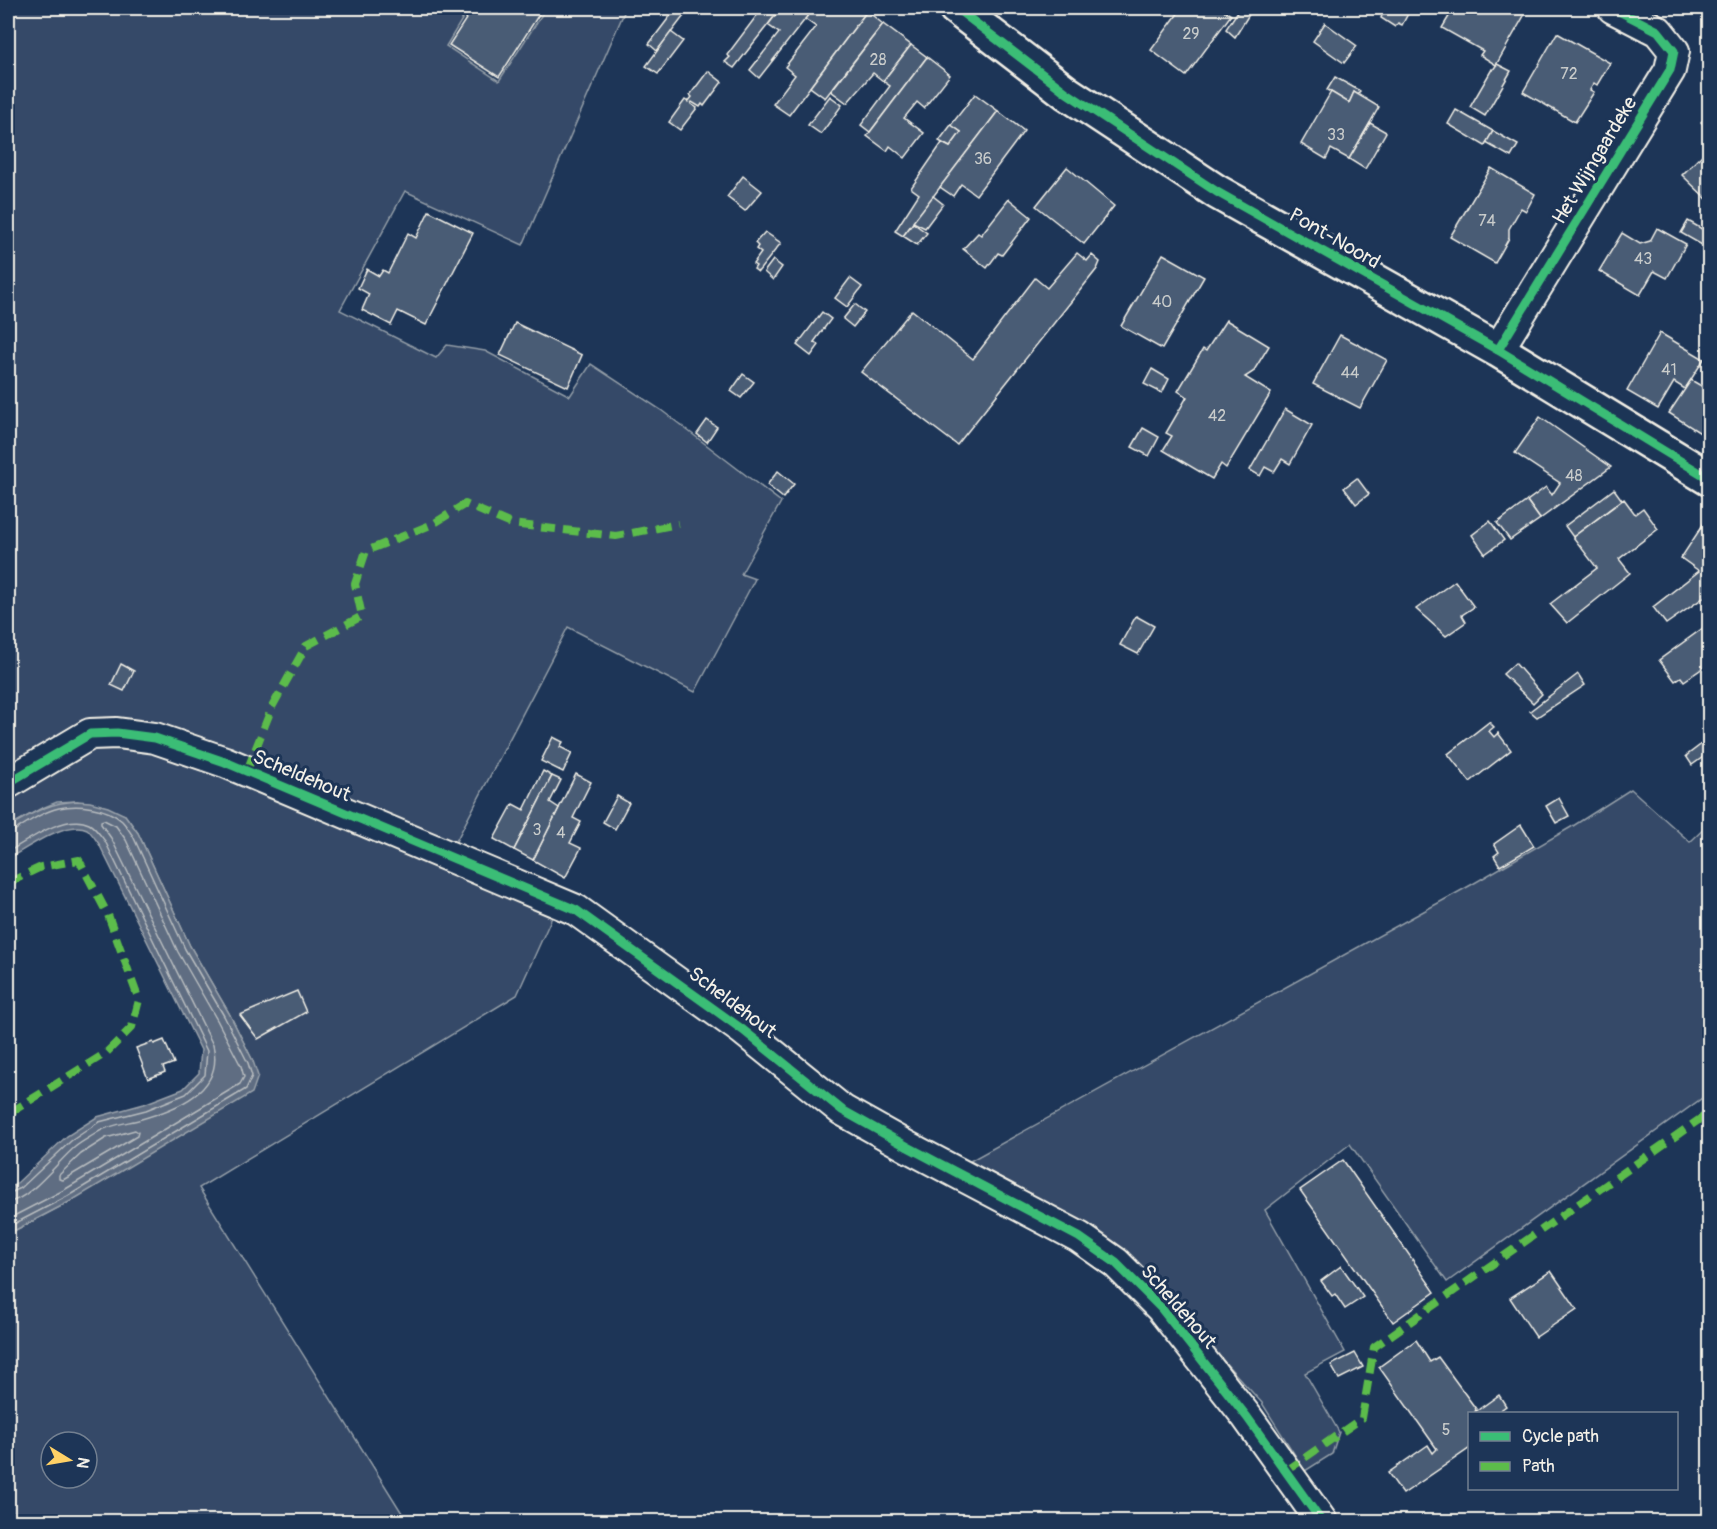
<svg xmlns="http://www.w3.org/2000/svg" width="1717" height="1529" font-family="Pangolin,sans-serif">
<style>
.green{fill:#354a67;stroke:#949ea8;stroke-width:1.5;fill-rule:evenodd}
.water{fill:#5e6d82;stroke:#9aa2ab;stroke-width:1.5}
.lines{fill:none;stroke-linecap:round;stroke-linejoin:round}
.shore{stroke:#b8bcbf;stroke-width:1.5}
.building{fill:#485b74;stroke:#f4f1e8;stroke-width:1.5}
.street-casing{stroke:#f4f1e8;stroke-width:34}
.secondary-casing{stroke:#f4f1e8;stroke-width:38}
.street{stroke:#1d3557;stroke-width:30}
.secondary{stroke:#1d3557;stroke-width:33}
.quiet{stroke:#5cbc4b;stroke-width:8;stroke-dasharray:15 8;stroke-linecap:butt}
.cycleway-casing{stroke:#1d3557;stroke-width:13}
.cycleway{stroke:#3abd76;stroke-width:9}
.labels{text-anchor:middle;stroke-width:6;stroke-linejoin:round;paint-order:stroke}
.number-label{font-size:16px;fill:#c9cccb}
.street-label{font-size:20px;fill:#f4f1e8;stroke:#1d3557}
</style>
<rect width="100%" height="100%" fill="#1d3557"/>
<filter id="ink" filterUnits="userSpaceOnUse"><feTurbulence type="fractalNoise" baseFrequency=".0167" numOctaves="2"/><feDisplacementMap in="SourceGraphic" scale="12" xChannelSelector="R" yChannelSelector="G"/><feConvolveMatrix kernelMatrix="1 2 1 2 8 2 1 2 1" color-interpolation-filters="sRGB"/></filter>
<g filter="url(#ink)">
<g class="green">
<polygon points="8,8 469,8 446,46 499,81 546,8 626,8 523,245 405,191 340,310 436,358 447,345 485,351 570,396 591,364 661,410 781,502 741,574 755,579 695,692 568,627 453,847 141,726 82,720 8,765"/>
<path d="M151,744L553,915L517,995L199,1188L407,1521H8V1234L71,1201L253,1061L229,1013L190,946L138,833L125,815L77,801L57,802L40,809L8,827V792L78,750ZM51,1442H87V1478H51Z"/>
<polygon points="1631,789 1690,842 1709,824 1709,1093 1447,1282 1350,1144 1265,1210 1345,1352 1305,1373 1339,1432 1332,1454 1305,1471 1262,1403 1129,1258 1064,1212 970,1161 1471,885 1573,826"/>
</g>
<path class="water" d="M77,801L90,802L108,807L125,815L138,833L190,946L229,1013L253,1061L258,1076L252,1093L71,1201L8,1234V1189L17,1183L67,1136L97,1117L144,1104L183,1089L199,1073L201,1050L99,844C96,840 91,832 87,829C67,819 25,849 8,859V827C33,813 47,803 77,801Z"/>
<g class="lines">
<g class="shore">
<path d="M8,832H12C27,823 42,812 59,808C78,804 107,807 122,821C126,825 129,831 133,836L185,949L224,1016L248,1063L252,1076L246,1089L68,1196L8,1227"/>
<path d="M8,852C27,841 66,812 89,824C95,827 101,836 105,841L207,1051L205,1075L186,1094L146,1110L99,1122L71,1141L21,1188L8,1194"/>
<polygon points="135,1130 138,1132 137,1136 63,1180 59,1179 59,1175 81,1154 106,1138"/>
<path d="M8,1202C30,1200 58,1161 75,1147C82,1141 91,1137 98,1132C109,1125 126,1123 138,1120C174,1110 225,1092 213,1045L111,838L101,824V821L104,820L116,826L126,840L178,952L217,1020L241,1066L244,1077L240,1084L64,1190L8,1219"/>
</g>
</g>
<g class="building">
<polygon points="473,8 543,8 499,77 449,45"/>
<polygon points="669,8 690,8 657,51 649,44 674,11"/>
<polygon points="758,8 781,8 734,68 725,62 730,57 727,55 761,10"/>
<polygon points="781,8 814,8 759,78 750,70 779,33 768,25"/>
<polygon points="814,8 862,8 867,11 789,115 773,104 795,75 785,67 816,27 805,19"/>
<polygon points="1182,8 1220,8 1231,15 1186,76 1151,50"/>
<polygon points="1240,8 1253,8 1235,37 1226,29"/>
<polygon points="1370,8 1411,8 1402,25 1398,23 1395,27 1381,18 1382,15"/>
<polygon points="1454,8 1491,8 1495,10 1496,8 1514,8 1525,14 1496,65 1480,55 1483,51 1442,28"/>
<polygon points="867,11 883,24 825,98 810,87"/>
<polygon points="1325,23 1357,46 1344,63 1313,41"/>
<polygon points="883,24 911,45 883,81 873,73 847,103 831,91"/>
<polygon points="671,32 683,41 658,74 646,66"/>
<polygon points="1557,33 1610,63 1597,85 1594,83 1590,90 1594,92 1575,122 1523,92"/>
<polygon points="911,45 927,57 870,132 861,125 890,86 883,81"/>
<polygon points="927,57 950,75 924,108 917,102 904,118 924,133 905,158 890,146 887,151 867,136"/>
<polygon points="1497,64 1511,71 1485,116 1470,107 1492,69 1493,70"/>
<polygon points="708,71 722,82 704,106 702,104 700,107 692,102 691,104 697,108 680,130 669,122 685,100 688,102 692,97 690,95"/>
<polygon points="1335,77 1360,91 1358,95 1354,92 1349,103 1327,90"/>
<polygon points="1331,92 1349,103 1354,92 1379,107 1349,159 1331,149 1326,159 1301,144"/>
<polygon points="975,94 998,111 903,236 895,231 919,194 911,188 942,143 950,147 961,132 951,125"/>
<polygon points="830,96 842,105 821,134 808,125"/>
<polygon points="1456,110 1493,131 1485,146 1448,124"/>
<polygon points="998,111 1024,131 976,195 961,184 953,196 940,187"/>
<polygon points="1710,113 1710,131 1701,122"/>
<polygon points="1370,123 1386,132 1365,169 1349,159"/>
<polygon points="951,125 961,132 950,147 939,141"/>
<polygon points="1493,131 1518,145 1511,157 1486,143"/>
<polygon points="1710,147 1710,202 1682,175"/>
<polygon points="1067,167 1114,206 1084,244 1036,206"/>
<polygon points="1491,168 1535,194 1526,211 1521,208 1509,229 1509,238 1495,263 1450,237"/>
<polygon points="743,176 762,191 745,211 727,197"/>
<polygon points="933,196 943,204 925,228 913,222"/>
<polygon points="1009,199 1031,217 1002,255 998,253 987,268 963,249 978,233 981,235"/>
<polygon points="429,211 473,233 426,325 398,311 391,325 362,310 369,294 358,288 367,269 379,276 383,270 388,273 408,233 416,238"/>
<polygon points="1688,221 1709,233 1702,245 1681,233"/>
<polygon points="913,223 927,233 917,245 903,236"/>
<polygon points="1657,228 1686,244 1667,278 1654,271 1640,295 1599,271 1622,233 1640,244 1650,241"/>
<polygon points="765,232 781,243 758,272 754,269 756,266 753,264 761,253 756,249 758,246 755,243"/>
<polygon points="1709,233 1710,233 1710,249 1702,245"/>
<polygon points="1077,253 1087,261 1092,255 1100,262 1097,269 957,445 861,372 912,310 973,359 1035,278 1047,288"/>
<polygon points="1163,254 1204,277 1162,349 1121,326"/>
<polygon points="773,260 782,267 773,280 764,272"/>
<polygon points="850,278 862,287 847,307 835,298"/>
<polygon points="855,304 865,312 853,327 843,319"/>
<polygon points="822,312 831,319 814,342 819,345 811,356 797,345"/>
<polygon points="1226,320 1269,346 1253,372 1245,377 1271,393 1226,468 1221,464 1212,479 1163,450 1172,436 1166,433 1187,397 1178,391 1203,349 1206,351"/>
<polygon points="515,323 582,355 568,387 500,355"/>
<polygon points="1660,333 1704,359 1685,389 1674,382 1658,409 1627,391"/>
<polygon points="1340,335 1387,360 1360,408 1313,384"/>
<polygon points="1152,369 1169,379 1162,393 1144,384"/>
<polygon points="743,374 754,382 741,398 731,391"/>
<polygon points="1691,380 1710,391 1710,428 1705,436 1669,413"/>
<polygon points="1285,409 1312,425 1290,464 1282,459 1274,472 1265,467 1260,476 1250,470"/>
<polygon points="1540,417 1611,467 1540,519 1527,501 1546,487 1552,495 1560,483 1515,453"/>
<polygon points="707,420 717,427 707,442 697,434"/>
<polygon points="1143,428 1159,437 1149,456 1132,447"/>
<polygon points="778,471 794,484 783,498 767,485"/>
<polygon points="1357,478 1369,494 1356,504 1344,488"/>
<polygon points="1614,489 1622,500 1573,537 1565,526"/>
<polygon points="1624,499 1635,514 1643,508 1658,529 1619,559 1630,573 1567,623 1550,604 1597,568 1573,537"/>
<polygon points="1527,501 1540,519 1510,540 1497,523"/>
<polygon points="1490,521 1504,540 1485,554 1472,535"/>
<polygon points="1704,523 1710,527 1710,593 1666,624 1653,607 1699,571 1681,558"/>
<polygon points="1455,581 1474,607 1462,615 1466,622 1446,636 1416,609"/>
<polygon points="1136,616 1154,626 1138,654 1120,645"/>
<polygon points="1710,623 1710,663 1684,681 1681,677 1675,681 1659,660"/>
<polygon points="1515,663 1542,694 1533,703 1503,674"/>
<polygon points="121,664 134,671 124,691 111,685"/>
<polygon points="1578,674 1585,685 1537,717 1530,711"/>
<polygon points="1489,722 1494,727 1489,731 1494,737 1498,733 1511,750 1470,782 1448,754"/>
<polygon points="553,737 563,742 560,747 572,753 563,772 541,761"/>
<polygon points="1703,743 1710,752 1692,765 1686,756"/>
<polygon points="543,771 552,776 514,850 494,839 513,804 524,810"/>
<polygon points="576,774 591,782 573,818 581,822 570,843 581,848 565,878 533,860"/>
<polygon points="552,776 561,780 550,802 559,808 533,860 514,850"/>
<polygon points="617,796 629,803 615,829 603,822"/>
<polygon points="1559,798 1569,816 1556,823 1546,806"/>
<polygon points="1521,825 1534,846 1500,866 1494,856 1499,852 1494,844"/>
<polygon points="297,991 306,1012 258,1039 240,1015"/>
<polygon points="164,1040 174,1063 163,1067 165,1072 148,1079 136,1048 153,1042 154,1044"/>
<polygon points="1343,1160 1435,1292 1393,1322 1300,1190"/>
<polygon points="1341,1266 1363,1297 1345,1309 1335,1294 1332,1296 1321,1281"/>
<polygon points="1551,1271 1577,1309 1536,1337 1510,1298"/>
<polygon points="1416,1340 1430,1362 1438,1357 1476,1409 1475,1412 1499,1395 1506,1406 1495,1414 1470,1414 1470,1448 1403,1494 1388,1473 1428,1445 1433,1453 1437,1449 1379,1367"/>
<polygon points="1355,1353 1363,1367 1339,1379 1331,1365"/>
</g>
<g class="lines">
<defs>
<g id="street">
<polyline points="1498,350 1670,70 1674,51 1658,31 1613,8"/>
<polyline points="8,783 90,734 117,733 155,738 225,762 576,910 743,1030 842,1110 908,1147 1079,1237 1116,1263 1161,1308 1247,1417 1322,1522"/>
</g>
<polyline id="secondary" points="956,8 1067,93 1217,192 1498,350 1710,479"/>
</defs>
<use href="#street" class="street-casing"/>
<use href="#secondary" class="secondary-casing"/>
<use href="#street" class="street"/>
<use href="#secondary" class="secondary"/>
<g class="quiet">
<polyline points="247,771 272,707 306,646 362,616 355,584 366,551 433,524 465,504 511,524 616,536 678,524"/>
<polyline points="8,883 41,867 79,860 108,915 139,1000 132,1027 106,1053 8,1114"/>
<polyline points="1286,1471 1362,1418 1374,1347 1710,1112"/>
</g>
<defs>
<g id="cycleway">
<polyline points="956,8 1067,93 1217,192 1498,350 1710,479"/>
<polyline points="1498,350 1670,70 1674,51 1658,31 1613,8"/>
<polyline points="8,783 90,734 117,733 155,738 225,762 576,910 743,1030 842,1110 908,1147 1079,1237 1116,1263 1161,1308 1247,1417 1322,1522"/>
</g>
</defs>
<use href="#cycleway" class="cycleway-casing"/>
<use href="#cycleway" class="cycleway"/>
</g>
</g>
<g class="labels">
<g class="number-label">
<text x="1191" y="39">29</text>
<text x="878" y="65">28</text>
<text x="1569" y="79">72</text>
<text x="1336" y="140">33</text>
<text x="983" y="164">36</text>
<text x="1487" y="226">74</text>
<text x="1643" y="264">43</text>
<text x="1162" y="307">40</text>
<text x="1669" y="375">41</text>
<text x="1350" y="378">44</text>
<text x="1217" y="421">42</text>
<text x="1574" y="481">48</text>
<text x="537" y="835">3</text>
<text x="561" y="838">4</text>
<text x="1446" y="1435">5</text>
</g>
<g class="street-label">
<text transform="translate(1594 160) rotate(-59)" y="7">Het Wijngaardeke</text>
<text transform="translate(1335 238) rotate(30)" y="7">Pont-Noord</text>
<text transform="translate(302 775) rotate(23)" y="7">Scheldehout</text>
<text transform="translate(733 1002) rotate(37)" y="7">Scheldehout</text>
<text transform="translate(1179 1306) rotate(49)" y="7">Scheldehout</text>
</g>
</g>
<rect width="1717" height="1529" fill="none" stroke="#1d3557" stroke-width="30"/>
<rect x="15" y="15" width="1687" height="1499" fill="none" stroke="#f4f1e8" stroke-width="2" filter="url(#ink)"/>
<rect x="1468" y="1412" width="210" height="78" fill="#1d3557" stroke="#738091" stroke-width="1.5"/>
<rect x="1480" y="1432" width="30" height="9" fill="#3abd76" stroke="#738091" stroke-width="1.5"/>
<text x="1522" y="1442" font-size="18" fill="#f4f1e8">Cycle path</text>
<rect x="1480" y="1462" width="30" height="9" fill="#5cbc4b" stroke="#738091" stroke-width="1.5"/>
<text x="1522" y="1472" font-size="18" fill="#f4f1e8">Path</text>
<g transform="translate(69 1460) rotate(101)"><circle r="28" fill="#1d3557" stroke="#738091" stroke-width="1.5"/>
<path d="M0-4.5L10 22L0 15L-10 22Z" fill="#ffd166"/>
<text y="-9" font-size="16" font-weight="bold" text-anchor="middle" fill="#f4f1e8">N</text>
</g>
</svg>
